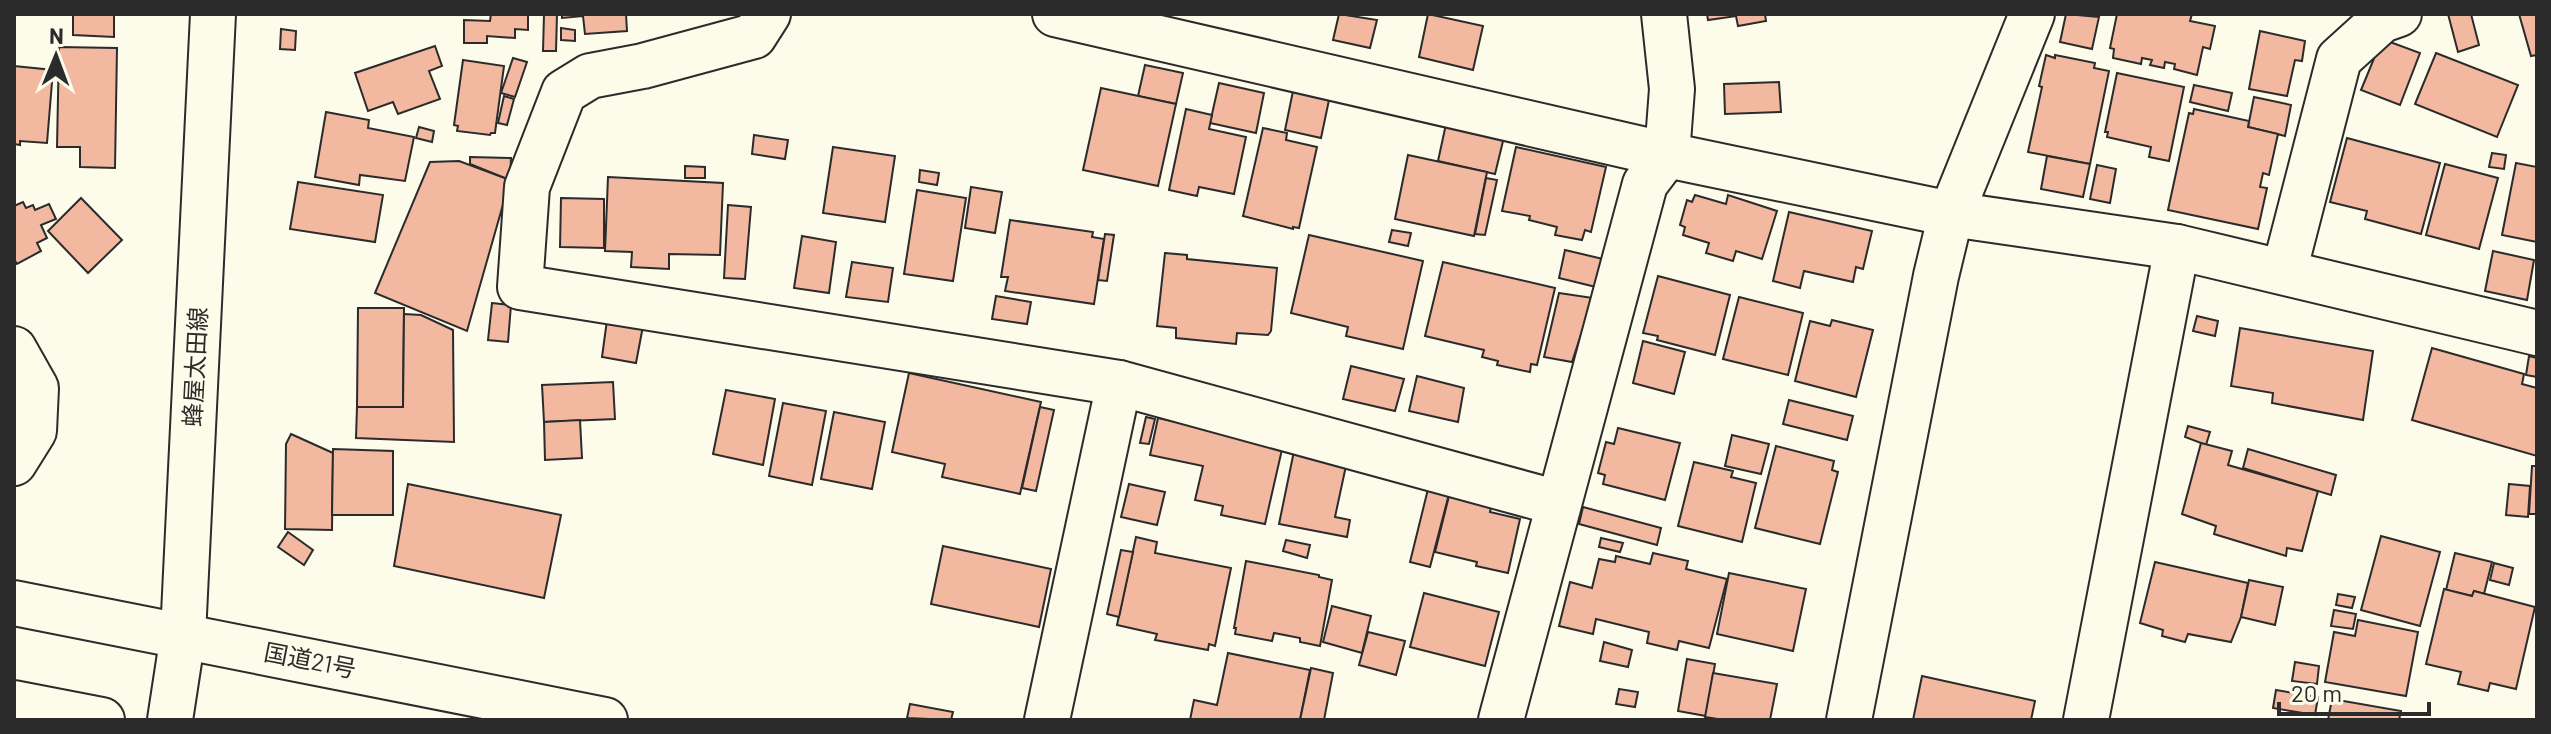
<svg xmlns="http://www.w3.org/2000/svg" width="2551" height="734" font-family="Barlow,'Noto Sans JP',sans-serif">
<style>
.building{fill:#f2b8a0;stroke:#2b2b2b;stroke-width:2}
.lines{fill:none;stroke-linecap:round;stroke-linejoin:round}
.street-casing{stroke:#2b2b2b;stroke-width:48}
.secondary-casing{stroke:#2b2b2b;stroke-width:48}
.highway-casing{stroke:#2b2b2b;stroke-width:48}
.street{stroke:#fdfbea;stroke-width:44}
.secondary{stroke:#fdfbea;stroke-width:44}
.highway{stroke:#fdfbea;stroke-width:44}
.labels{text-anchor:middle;stroke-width:6;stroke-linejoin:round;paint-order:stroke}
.street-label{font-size:24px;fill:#2b2b2b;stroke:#fdfbea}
</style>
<rect width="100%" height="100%" fill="#fdfbea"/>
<g class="building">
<polygon points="73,14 114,14 114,37 73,35"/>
<polygon points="491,14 528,14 528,30 515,29 515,38 487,36 487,43 464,43 464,20 490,21"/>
<polygon points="544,14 557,14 556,51 543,51"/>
<polygon points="562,14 626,14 627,31 585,34 583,16 562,18"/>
<polygon points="1339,14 1377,20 1370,48 1333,40"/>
<polygon points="1428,14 1483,26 1473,70 1419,57"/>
<polygon points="1707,14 1765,14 1766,21 1738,26 1736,16 1708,20"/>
<polygon points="2066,14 2099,17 2092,49 2060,42"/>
<polygon points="2117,14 2192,14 2190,21 2215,26 2210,49 2203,47 2197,75 2174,69 2175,64 2165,62 2164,68 2150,65 2152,60 2142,58 2141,64 2113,58 2114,49 2110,48"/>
<polygon points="2448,14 2471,14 2479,45 2458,52"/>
<polygon points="2519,14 2537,14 2537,55 2531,56"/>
<polygon points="561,28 575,30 575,41 561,40"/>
<polygon points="281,29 296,31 295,50 280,49"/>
<polygon points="2260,31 2305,41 2302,61 2295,60 2287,96 2249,89"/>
<polygon points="2382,39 2420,53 2400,105 2361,90"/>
<polygon points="435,46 442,66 429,71 440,99 398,114 393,102 368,111 355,73"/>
<polygon points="59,47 117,48 115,168 80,167 80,147 57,147"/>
<polygon points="2436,53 2518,85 2497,137 2415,104"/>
<polygon points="2046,55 2055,58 2055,55 2095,63 2094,68 2109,71 2090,164 2028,152 2042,87 2039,86"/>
<polygon points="513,58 527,62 515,97 501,93"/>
<polygon points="463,60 504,66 495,133 491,133 490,135 457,131 458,126 454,125"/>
<polygon points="1145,65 1183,73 1176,104 1138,96"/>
<polygon points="14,66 53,70 47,143 20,141 20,145 14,144"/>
<polygon points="2117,73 2184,87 2169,161 2149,157 2151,147 2107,137 2108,132 2105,132"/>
<polygon points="1779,82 1781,112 1725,114 1724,84"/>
<polygon points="1219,83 1264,93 1256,133 1210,123"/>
<polygon points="2194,85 2232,93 2228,111 2190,102"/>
<polygon points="1101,88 1176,104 1158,186 1083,170"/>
<polygon points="1293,91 1329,100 1321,138 1285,130"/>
<polygon points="504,96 514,99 507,125 498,123"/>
<polygon points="2254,97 2291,105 2285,136 2248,127"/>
<polygon points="1186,109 1212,115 1209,129 1246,137 1234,194 1199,187 1197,196 1169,190"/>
<polygon points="2194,109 2249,121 2248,127 2278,134 2269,175 2263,173 2260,187 2267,188 2258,229 2168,210 2189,113 2193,114"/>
<polygon points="326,112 369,120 368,128 414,137 405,181 360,175 359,185 315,177"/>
<polygon points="1446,124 1504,137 1495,174 1438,161"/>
<polygon points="419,127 434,131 432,142 416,138"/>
<polygon points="1263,128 1287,133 1286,140 1317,147 1299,228 1293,227 1293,229 1243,216"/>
<polygon points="754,135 788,140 785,159 752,154"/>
<polygon points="2347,138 2440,163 2421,234 2365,219 2367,211 2330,202"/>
<polygon points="833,147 895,156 885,222 823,213"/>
<polygon points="1516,147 1606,167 1591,232 1585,230 1582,240 1555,235 1557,227 1529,220 1530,216 1502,211"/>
<polygon points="2492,153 2506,155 2504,169 2489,167"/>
<polygon points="1408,155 1487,172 1474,236 1395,219"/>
<polygon points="2047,156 2090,164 2083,197 2041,189"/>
<polygon points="470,157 511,158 510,180 470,164"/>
<polygon points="459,161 510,180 467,331 375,293 430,162"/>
<polygon points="2516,163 2537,167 2537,242 2502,235"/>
<polygon points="2445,164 2498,178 2479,249 2426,235"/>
<polygon points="2097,165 2116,169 2110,203 2090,199"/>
<polygon points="685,166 705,167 705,178 685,178"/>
<polygon points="920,170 939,173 937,185 919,182"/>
<polygon points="608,177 723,183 720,255 669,254 669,269 631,267 632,252 605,251"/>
<polygon points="1486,178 1497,180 1485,235 1475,234"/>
<polygon points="298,182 383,195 375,242 290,229"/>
<polygon points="971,187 1002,192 995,233 965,228"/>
<polygon points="917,190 966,198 953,281 904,274"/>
<polygon points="1695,195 1726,204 1728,195 1777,211 1762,259 1736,251 1733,261 1706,253 1709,243 1683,235 1685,227 1680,225 1687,200 1692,202"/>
<polygon points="81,198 122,240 88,273 48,231"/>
<polygon points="561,198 604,199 604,248 560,247"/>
<polygon points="23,202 26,208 33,205 35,210 49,204 56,219 41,225 47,238 37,243 41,251 17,264 14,259 14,206"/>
<polygon points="728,205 751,207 745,279 724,278"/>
<polygon points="1789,212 1872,231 1863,269 1856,267 1853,282 1804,271 1800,288 1773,281"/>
<polygon points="1010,220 1093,232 1092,237 1104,239 1094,304 1005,291 1008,277 1001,277"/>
<polygon points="1392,230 1411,233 1408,246 1389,242"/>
<polygon points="1105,234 1114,235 1107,281 1098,280"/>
<polygon points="1309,235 1423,261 1403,349 1346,336 1348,327 1291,313"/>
<polygon points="802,236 836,242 829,293 794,288"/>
<polygon points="1565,250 1603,259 1596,287 1559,278"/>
<polygon points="2493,251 2534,260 2527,300 2485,291"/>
<polygon points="1165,253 1187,255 1187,259 1277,268 1271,331 1268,335 1237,333 1236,344 1176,338 1176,328 1157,326"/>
<polygon points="852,262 893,268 888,302 846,297"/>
<polygon points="1443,262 1555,288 1537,365 1531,364 1530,372 1497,365 1498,361 1482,357 1484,350 1425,336"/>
<polygon points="1658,276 1730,295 1715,355 1657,340 1658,336 1643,333"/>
<polygon points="1559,293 1593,298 1572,362 1544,357"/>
<polygon points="996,296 1031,302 1027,324 992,319"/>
<polygon points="1739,297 1803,313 1788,375 1723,359"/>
<polygon points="492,303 511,305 508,342 488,340"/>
<polygon points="358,308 404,308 403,407 357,407"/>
<polygon points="404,314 421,315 453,330 454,442 356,438 357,407 403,407"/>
<polygon points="2197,316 2218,321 2215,336 2193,331"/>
<polygon points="607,320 643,326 636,363 602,357"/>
<polygon points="1832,320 1873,330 1856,397 1795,381 1810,321 1830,326"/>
<polygon points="2240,328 2373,351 2363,420 2272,403 2273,393 2231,386"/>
<polygon points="1643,341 1685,352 1674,394 1633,383"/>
<polygon points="2432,348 2524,374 2522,384 2537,388 2537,456 2412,420"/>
<polygon points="2529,356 2537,358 2537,377 2526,375"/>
<polygon points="1351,366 1404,379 1395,411 1343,399"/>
<polygon points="909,373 1041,402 1020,494 942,477 945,464 892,452"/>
<polygon points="1417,376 1464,388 1458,422 1409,411"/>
<polygon points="613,382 615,419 544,422 542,385"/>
<polygon points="726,390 775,399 763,465 713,454"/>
<polygon points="1789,400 1853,416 1847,440 1783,424"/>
<polygon points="783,403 826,411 812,485 769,476"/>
<polygon points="1040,407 1054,410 1036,491 1022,488"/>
<polygon points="834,412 885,422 872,489 821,479"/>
<polygon points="1146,417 1155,419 1149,444 1140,443"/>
<polygon points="1158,418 1283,445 1265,524 1221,515 1223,506 1195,500 1203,466 1150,455"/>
<polygon points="580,420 582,458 545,460 544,422"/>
<polygon points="2188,426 2210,432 2206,445 2185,437"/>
<polygon points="1618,428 1680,443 1665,500 1603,484 1605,475 1598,473 1606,442 1614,444"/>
<polygon points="291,434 333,453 332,530 285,529 286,444"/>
<polygon points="1732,435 1769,444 1761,474 1725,466"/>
<polygon points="2201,443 2232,451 2228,465 2318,491 2302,551 2287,548 2286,556 2214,534 2216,526 2182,514"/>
<polygon points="1776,446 1834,461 1832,470 1838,472 1820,544 1755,528"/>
<polygon points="333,449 393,451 393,515 332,515"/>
<polygon points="2248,449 2336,475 2331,495 2243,468"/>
<polygon points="1294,451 1347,461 1335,517 1350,520 1347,537 1279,524"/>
<polygon points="1694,462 1733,471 1731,477 1756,483 1742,542 1678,526"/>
<polygon points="2532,466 2537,466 2537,514 2529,514"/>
<polygon points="408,484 561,515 544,598 394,566"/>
<polygon points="1129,484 1165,492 1157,525 1121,517"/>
<polygon points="2509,484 2530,486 2528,517 2506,515"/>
<polygon points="1428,489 1449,494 1430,567 1410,562"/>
<polygon points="1449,496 1492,502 1490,512 1520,519 1508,573 1476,566 1477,562 1435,552"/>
<polygon points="1583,507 1661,528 1657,545 1579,524"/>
<polygon points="288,532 313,550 304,565 278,547"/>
<polygon points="2381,536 2440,552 2420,626 2361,610"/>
<polygon points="1136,537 1157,542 1155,553 1231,568 1215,646 1209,644 1208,650 1155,640 1157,634 1117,625"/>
<polygon points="1601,538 1623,543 1620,552 1599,547"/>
<polygon points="1286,540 1310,545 1307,558 1283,551"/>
<polygon points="943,546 1051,569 1039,627 931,604"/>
<polygon points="1121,550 1133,552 1119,617 1107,614"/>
<polygon points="1653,553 1688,561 1686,569 1727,579 1709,648 1679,641 1677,650 1647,643 1649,632 1596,619 1593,634 1559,626 1570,582 1592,588 1599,559 1615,562 1616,556 1650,564"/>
<polygon points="2455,553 2492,562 2484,594 2474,591 2472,596 2446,590"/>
<polygon points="1246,561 1319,575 1319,577 1332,580 1320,646 1300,642 1300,638 1274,633 1272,641 1235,634 1236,628 1234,628"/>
<polygon points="2155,562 2248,583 2241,617 2231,642 2188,634 2185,642 2162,636 2163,630 2140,623"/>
<polygon points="2494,563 2513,568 2509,585 2490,580"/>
<polygon points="1729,573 1806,589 1793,651 1717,634"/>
<polygon points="2249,580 2283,587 2275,625 2241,617"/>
<polygon points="2444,589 2472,596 2474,591 2535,607 2516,689 2490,683 2488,691 2458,684 2461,672 2426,664"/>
<polygon points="1424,593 1499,612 1485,666 1410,647"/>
<polygon points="2338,594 2355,597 2352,608 2336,605"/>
<polygon points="1332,606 1371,616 1362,653 1323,642"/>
<polygon points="2334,610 2356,614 2353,629 2331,626"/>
<polygon points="2358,620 2418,632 2406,696 2325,682 2334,632 2355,636"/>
<polygon points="1368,632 1405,641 1396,675 1359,665"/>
<polygon points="1604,642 1632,650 1628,667 1600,661"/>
<polygon points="1228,653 1310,670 1300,720 1190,720 1194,700 1217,705"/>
<polygon points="1687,659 1715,664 1706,716 1678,711"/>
<polygon points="2295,662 2319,666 2317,684 2292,681"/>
<polygon points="1311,668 1333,673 1324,720 1300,720"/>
<polygon points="1713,673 1777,684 1770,720 1724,720 1705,717"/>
<polygon points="1922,676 2035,701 2031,720 1913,720"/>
<polygon points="1619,689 1638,692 1635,707 1616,704"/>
<polygon points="2276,690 2318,697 2315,715 2273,708"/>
<polygon points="2332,699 2401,711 2399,720 2328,720"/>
<polygon points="910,704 953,712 951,720 907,718"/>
</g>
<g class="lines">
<defs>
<g id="street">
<polyline points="768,14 754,36 643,66 590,76 564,92 527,187 520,287 1119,383 1558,503"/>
<polyline points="1055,14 1667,155 1951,214 2177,247 2537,333"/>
<polyline points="2284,272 2339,59 2382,20 2399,14"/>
<polyline points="14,349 36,388 34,431 14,463"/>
<polyline points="1047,720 1119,383"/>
<polyline points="1501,720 1645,184 1667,155 1672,89 1664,14"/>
<polyline points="2086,720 2177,247"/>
</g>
<g id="secondary">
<polyline points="170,720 183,635 213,14"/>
<polyline points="1849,720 1936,276 1951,214 2032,14"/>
</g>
<g id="highway">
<polyline points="14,603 605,720"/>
<polyline points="14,703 102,720"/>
</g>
</defs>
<use href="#street" class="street-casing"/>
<use href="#secondary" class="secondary-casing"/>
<use href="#highway" class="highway-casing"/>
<use href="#street" class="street"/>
<use href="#secondary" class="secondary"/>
<use href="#highway" class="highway"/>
</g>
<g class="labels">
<g class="street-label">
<text transform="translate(196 367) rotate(-87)" y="8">蜂屋太田線</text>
<text transform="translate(310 661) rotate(11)" y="8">国道21号</text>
</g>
</g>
<rect width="2551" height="734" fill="none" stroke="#2b2b2b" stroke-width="32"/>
<g transform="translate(56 56) rotate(1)" stroke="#fdfbea" stroke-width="6" paint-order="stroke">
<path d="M0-6L14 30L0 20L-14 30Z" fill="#2b2b2b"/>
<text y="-12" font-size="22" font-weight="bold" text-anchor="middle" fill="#2b2b2b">N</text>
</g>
<path d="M2279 702v12h150v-12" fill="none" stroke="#2b2b2b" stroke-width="4"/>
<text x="2291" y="702" font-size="24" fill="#2b2b2b" stroke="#fdfbea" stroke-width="6" paint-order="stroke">20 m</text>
</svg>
